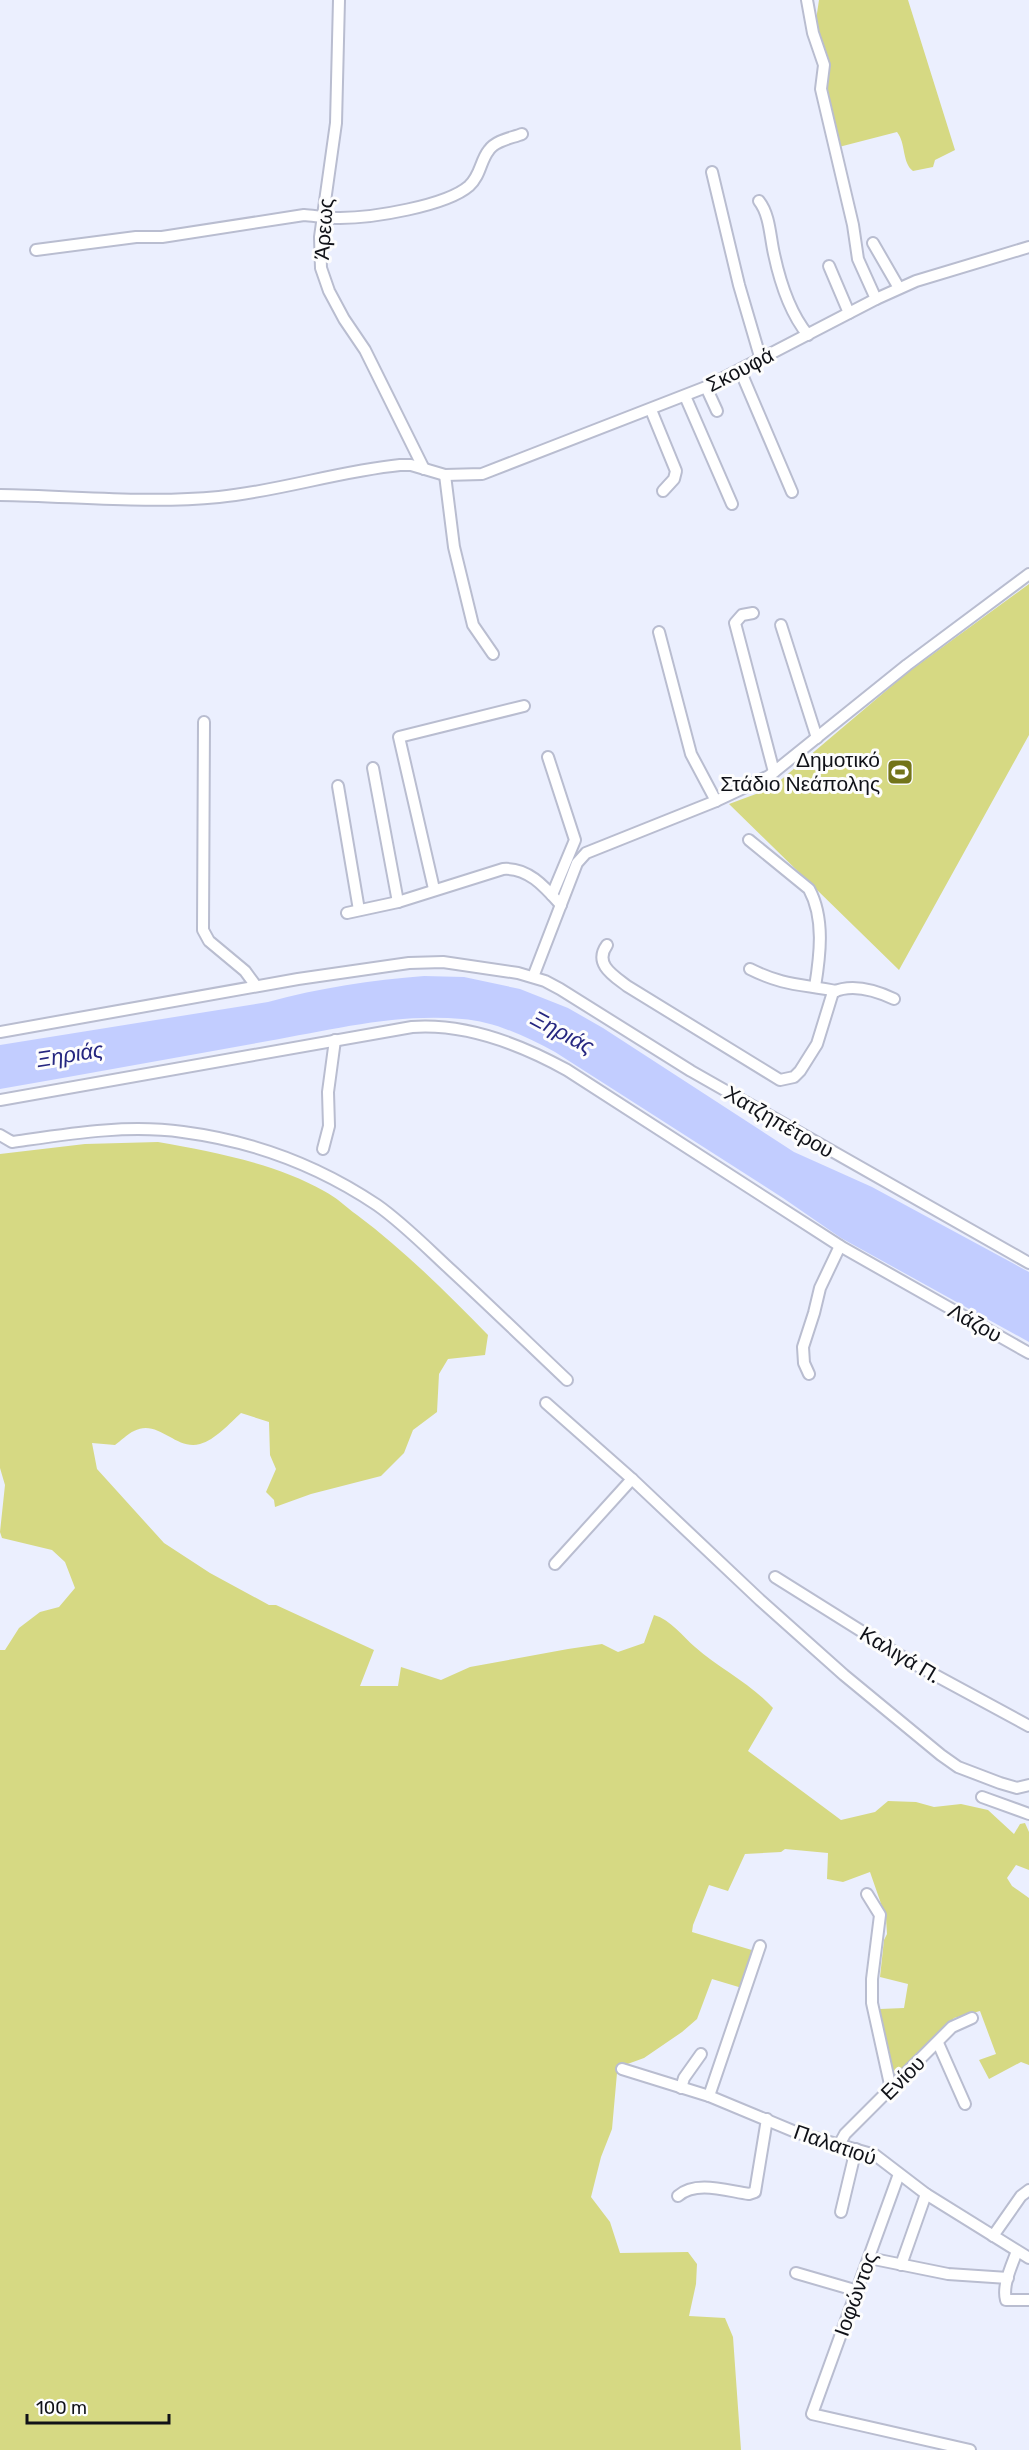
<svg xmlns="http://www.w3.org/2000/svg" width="1029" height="2450" font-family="Rubik,sans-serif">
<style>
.grass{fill:#d6d983}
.water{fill:#c2cdff}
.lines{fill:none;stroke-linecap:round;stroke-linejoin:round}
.minor-casing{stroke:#b9bdd0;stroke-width:14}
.minor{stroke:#fff;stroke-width:10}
.labels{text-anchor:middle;stroke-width:6;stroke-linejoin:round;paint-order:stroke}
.street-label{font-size:21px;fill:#101218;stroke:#fdfdfd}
.poi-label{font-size:21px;fill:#101218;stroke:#fdfdfd;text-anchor:end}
.water-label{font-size:22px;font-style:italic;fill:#262780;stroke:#fdfdfd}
</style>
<rect width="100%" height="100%" fill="#ebeffe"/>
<g class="grass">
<path d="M819,0H908L955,150L935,160L933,167L913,171C902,163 906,143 897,132L835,148L825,101L820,42L816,20Z"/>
<polygon points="1029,584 1029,735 899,970 729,804 767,790 776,784 907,673"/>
<path d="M158,1142C211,1151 277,1164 324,1191C336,1197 346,1207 357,1215C405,1251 447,1293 488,1335L485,1355L448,1359L439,1374L437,1412L413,1430L404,1453L381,1476L311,1494L275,1507L274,1500L266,1492L276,1469L270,1455L269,1422L241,1413C230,1423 215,1440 200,1444C176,1451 158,1418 134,1431C127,1434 121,1441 115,1445L92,1443L97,1469L164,1543L210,1573L269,1605H276L374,1650L360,1686H398L401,1667L441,1680L470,1667L568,1649L602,1644L618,1652L644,1643L654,1615C671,1620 682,1636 695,1647C720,1669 750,1683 773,1708L748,1751L841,1820L875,1812L888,1801L916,1802L934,1807L961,1804L988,1810L1014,1834L1020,1824L1025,1823L1029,1832V1870L1016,1865L1007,1878L1012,1886L1029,1898V2065L1021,2062L989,2079L979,2060L996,2054L980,2011L954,2018L932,2044L896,2080L880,2018V2009L904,2008L908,1984L880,1977L884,1940L887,1934L886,1918L870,1872L843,1882L827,1879L828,1853L785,1849L781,1852L745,1854L728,1891L709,1885L693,1925L692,1932L755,1951L742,1988L712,1979L697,2019L682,2032L644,2058L622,2066L617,2073L612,2129L601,2157L591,2197L610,2222L620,2253L688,2252L697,2264L696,2284L689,2316L725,2318L733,2337L741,2450H0V1650H5L19,1628L40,1612L59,1607L75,1588L65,1562L52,1550L2,1538L0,1532L5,1485L0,1468V1154L85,1144Z"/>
</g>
<path class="water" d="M424,976L464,977L520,989L568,1008L603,1028L794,1152L872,1187L1029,1272V1342L841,1238L783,1198L555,1052C527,1037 494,1021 462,1019C397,1013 331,1030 268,1041C179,1057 89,1073 0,1089V1045L268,1002C319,988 372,980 424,976Z"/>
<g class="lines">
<defs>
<g id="minor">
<polyline points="339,0 336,123 320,237 321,268 329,291 344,319 365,350 424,469"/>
<polyline points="807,0 813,33 824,65 821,89 853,225 858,259 876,299"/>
<polyline points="712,172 739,285 761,360"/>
<path d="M759,201C770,215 770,237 774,254C780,282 789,312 808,335"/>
<polyline points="873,243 899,288"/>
<path d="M36,250L136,237H162L304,215C316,216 328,218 340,218C372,218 446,206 469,186C481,175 480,161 489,150C496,140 512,138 522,134"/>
<polyline points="829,266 849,313"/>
<polyline points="740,370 792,492"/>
<polyline points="706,387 717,411"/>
<polyline points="685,396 732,504"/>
<polyline points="651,410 676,471 674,479 663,491"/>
<polyline points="445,475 454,547 473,625 493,654"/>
<path d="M0,495C73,496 147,504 219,497C280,491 339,471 400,465H411L445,475L482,474L706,387L876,299L916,281L1029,247"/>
<polyline points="753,613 742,615 735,623 774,772"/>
<polyline points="781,625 817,738"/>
<polyline points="659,632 691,754 716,801"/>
<polyline points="204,722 203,930 209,941 245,971 256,986"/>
<polyline points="548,757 575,840 552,895"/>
<polyline points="373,768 398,902"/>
<polyline points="338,786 359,910"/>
<path d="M749,840L809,889C825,918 820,956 815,987"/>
<polyline points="434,889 399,737 524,706"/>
<path d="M347,913L398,902L503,869C528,867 545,887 561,905"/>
<path d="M607,945C593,964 614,976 627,986L780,1080L794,1077L800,1071L817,1044L833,992C853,983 875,990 894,999"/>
<path d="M750,969C784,986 801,984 836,991"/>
<polyline points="533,977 577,863 586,853 716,801 769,776 907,665 1029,574"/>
<polyline points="0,1032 298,979 409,963 443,962 518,973 545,981 560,989 691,1071 1029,1263"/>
<path d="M0,1100L412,1027C466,1023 520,1044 567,1070L840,1246L1029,1353"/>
<path d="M0,1135L12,1142C68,1134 126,1124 183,1132C252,1141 319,1166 377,1205C404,1224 428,1249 452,1271C491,1307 529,1344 567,1380"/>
<polyline points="323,1149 329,1126 328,1092 335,1040"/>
<polyline points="809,1374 804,1363 803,1347 814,1313 820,1288 840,1246"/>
<polyline points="546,1403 632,1479 760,1600 844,1675 941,1755 958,1767 1000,1783 1017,1788 1029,1785"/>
<polyline points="555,1564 632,1479"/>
<polyline points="775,1577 909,1661 1029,1726"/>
<polyline points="982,1797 1029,1814"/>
<polyline points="867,1894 880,1915 872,1979 872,2003 891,2089"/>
<polyline points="938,2043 965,2104"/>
<polyline points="622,2069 709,2096 798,2133 875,2155 926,2194 1029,2258"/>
<polyline points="681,2088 684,2078 701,2054"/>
<polyline points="709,2096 760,1946"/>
<polyline points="839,2145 845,2134 952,2027 972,2018"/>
<polyline points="899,2174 812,2414 970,2450"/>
<path d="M678,2196C696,2180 727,2191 749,2194L755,2192L767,2119"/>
<polyline points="841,2212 856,2149"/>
<polyline points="993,2236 1021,2196 1029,2190"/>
<path d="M1017,2251C1012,2265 1002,2285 1006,2300H1029"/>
<polyline points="869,2258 948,2274 1008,2278"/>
<polyline points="901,2265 926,2194"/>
<polyline points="796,2273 858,2291"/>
</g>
</defs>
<use href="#minor" class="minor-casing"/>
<use href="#minor" class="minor"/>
</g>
<defs>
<symbol id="stadium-square" viewBox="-11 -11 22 22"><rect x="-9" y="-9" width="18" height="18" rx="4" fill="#73741a" stroke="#fdfdfd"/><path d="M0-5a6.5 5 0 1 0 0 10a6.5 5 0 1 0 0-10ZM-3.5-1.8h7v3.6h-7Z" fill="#fff"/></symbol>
</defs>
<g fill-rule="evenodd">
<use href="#stadium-square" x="885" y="757" width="30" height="30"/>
</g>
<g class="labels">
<g class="street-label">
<text transform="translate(324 229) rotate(-86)" y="7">Άρεως</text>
<text transform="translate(740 370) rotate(-27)" y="7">Σκουφά</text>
<text transform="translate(779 1122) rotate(30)" y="7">Χατζηπέτρου</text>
<text transform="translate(975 1323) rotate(29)" y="7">Λάζου</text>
<text transform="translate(900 1655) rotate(31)" y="7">Καλιγά Π.</text>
<text transform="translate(903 2078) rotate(-45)" y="7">Ενίου</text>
<text transform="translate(835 2145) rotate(19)" y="7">Παλατιού</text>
<text transform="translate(856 2294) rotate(-70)" y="7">Ιοφώντος</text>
</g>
<g class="poi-label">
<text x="880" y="767">Δημοτικό<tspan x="880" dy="24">Στάδιο Νεάπολης</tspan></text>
</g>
<g class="water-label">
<text transform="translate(563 1032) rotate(28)" y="8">Ξηριάς</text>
<text transform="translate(70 1054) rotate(-9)" y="8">Ξηριάς</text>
</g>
</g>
<path d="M27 2414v9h142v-9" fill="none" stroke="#101218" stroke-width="3"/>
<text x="36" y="2414" font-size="18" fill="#101218" stroke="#fdfdfd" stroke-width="4.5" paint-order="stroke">100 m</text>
</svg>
